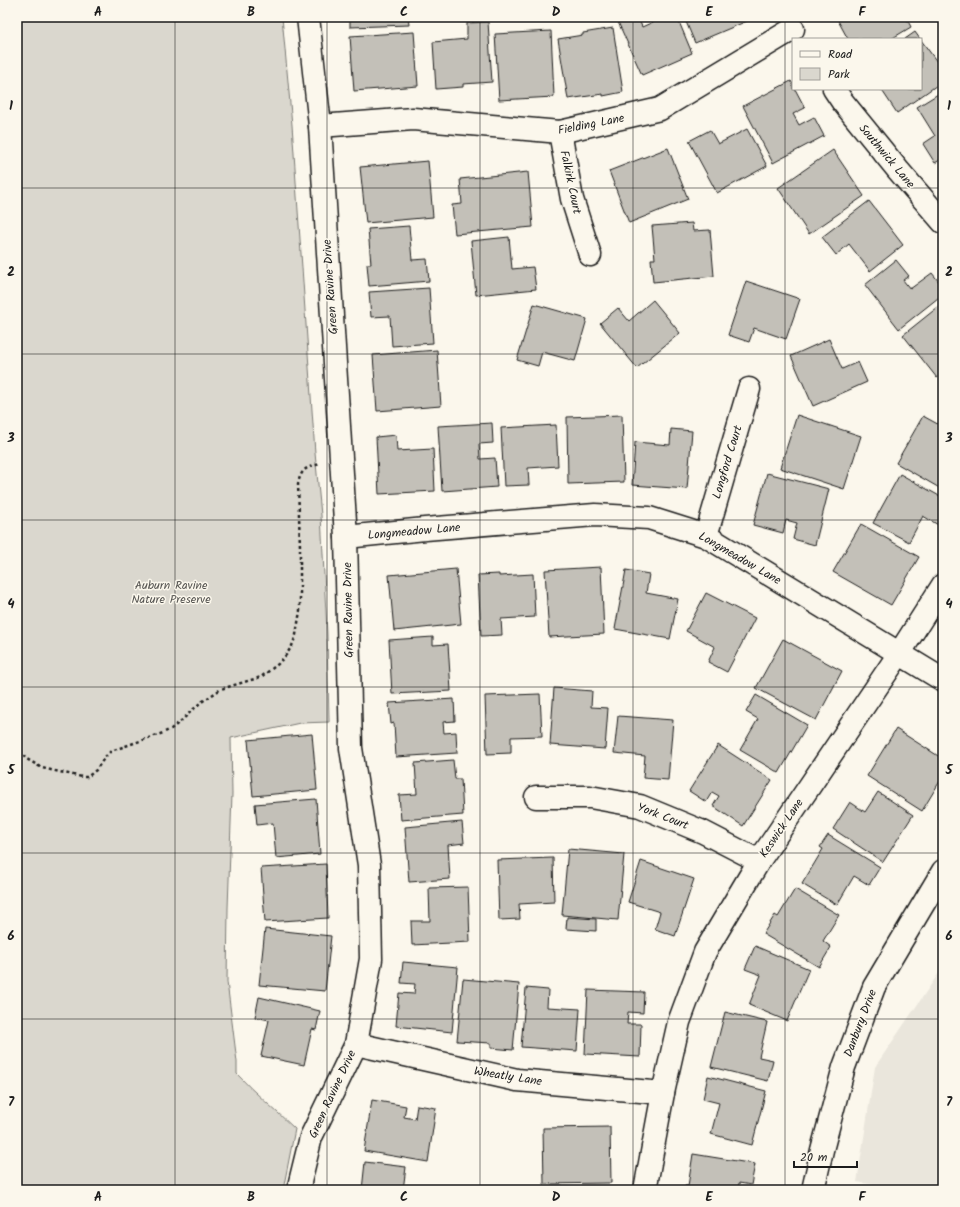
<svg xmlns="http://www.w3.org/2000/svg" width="960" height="1207" font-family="Kalam,sans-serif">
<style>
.built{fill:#eae6dc}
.green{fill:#dad7ce;stroke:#7b7a75}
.building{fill:#c3c0b8;stroke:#1c1c1c}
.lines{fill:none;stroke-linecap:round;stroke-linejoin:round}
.street-casing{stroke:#1c1c1c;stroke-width:25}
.secondary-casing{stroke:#1c1c1c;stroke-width:25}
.path{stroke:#1c1c1c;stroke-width:2.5;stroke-dasharray:3 3;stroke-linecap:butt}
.street{stroke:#fbf7ec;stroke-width:22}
.secondary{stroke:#fbf7ec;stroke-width:22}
.grid{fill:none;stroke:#1c1c1c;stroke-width:1;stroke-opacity:0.55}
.labels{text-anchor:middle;stroke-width:3;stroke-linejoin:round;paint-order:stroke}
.street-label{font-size:12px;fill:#1c1c1c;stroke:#fbf7ec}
.park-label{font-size:12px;fill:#555451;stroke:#fbf7ec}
.neatline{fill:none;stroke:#1c1c1c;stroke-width:1.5}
.grid-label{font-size:13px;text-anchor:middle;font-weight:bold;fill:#1c1c1c}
</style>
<rect width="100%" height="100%" fill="#fbf7ec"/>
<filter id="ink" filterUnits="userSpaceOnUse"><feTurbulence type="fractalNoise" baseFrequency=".025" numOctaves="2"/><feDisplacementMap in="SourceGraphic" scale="8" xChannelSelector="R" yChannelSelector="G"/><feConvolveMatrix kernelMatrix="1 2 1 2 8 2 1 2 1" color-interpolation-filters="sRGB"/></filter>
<g filter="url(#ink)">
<polygon class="built" points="943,967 943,1190 901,1190 857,1182 875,1067"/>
<path class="green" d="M17,17H282L292,125L315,453L321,515L327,633L329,722L300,723L231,738L232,794L228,908L227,982L237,1062V1074C255,1094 276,1110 295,1129L283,1190H17Z"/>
<g class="building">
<polygon points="350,17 408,17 409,25 350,27"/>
<polygon points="629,17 638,17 642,27 664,17 677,17 692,53 642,75 618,22"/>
<polygon points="684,17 745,17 747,21 695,43"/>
<polygon points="836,17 906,17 911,27 891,39 848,39"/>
<polygon points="488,22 492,82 463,84 463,87 436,89 433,42 467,39 467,23"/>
<polygon points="613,28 623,92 603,96 603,94 568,99 558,39 583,35 583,33"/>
<polygon points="551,31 554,97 499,100 495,34"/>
<polygon points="414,32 418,86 354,91 350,36"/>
<polygon points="915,32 920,39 905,39"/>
<polygon points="921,40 943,70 943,81 897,113 881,89 921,89"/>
<polygon points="791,81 793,84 793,89 795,89 805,108 793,114 799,125 814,117 824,136 773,163 743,106"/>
<polygon points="943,91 943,158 935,163 923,144 935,136 917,107"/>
<polygon points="747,129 767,166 717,193 689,141 710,130 718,144"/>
<polygon points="668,148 688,199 629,223 609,171"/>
<polygon points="833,150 864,196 809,234 778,188"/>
<polygon points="428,161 433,217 366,223 360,167"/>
<polygon points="528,172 533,227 455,234 452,205 462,204 460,179"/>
<polygon points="869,201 903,245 870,271 849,244 836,255 822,237"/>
<polygon points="692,223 693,231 710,230 714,276 653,282 651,259 655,259 652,226"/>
<polygon points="409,226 412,260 427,259 429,281 369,286 367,264 371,264 368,229"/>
<polygon points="509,237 512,269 533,267 536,289 476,295 471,241"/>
<polygon points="896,260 909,276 903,280 910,289 932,273 943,287 943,294 899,329 865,285"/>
<polygon points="746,281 800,299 786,339 754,328 749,342 728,335"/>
<polygon points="429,288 433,343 392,346 390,316 371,317 369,292"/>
<polygon points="653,300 680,333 637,368 600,323 618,308 629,321"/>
<polygon points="943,303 943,374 937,378 903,335"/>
<polygon points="534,304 587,319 575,361 542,352 538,366 517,360"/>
<polygon points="829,339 842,369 858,362 867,382 813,406 791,356"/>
<polygon points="437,350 441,406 377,411 373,355"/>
<polygon points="622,415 624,482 568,484 567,417"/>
<polygon points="797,415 861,436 844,489 780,468"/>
<polygon points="923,416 943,427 943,490 896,463"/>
<polygon points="492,423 493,443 479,444 480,459 495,458 497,487 442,491 438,426"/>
<polygon points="556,425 558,466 528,468 529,485 504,486 501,428"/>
<polygon points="671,429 692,431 687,489 632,485 635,442 670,445"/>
<polygon points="396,435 397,451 433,449 435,491 379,494 376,437"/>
<polygon points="767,473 829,489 815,545 793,539 797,523 786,520 783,533 753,525"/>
<polygon points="900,474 943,498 943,521 940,526 923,516 909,542 873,523"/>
<polygon points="861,524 919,557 891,605 833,572"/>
<polygon points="601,567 604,634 549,637 545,570"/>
<polygon points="456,569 461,624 394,631 389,575"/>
<polygon points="626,570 649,574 646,593 678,599 670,639 615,629"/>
<polygon points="499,574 499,576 533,574 535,617 501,619 502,635 481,636 478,575"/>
<polygon points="706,593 755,618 727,672 708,662 715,647 686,631"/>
<polygon points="433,637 433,645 448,644 451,691 392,694 389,640"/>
<polygon points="783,639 842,671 816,720 756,688"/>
<polygon points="554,688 592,691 591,707 608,708 605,749 550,745"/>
<polygon points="540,694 542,736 511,737 511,753 487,754 485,696"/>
<polygon points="756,695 807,725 779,773 740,750 758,719 746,712"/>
<polygon points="454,699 455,721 443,722 444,733 456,732 457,753 396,757 394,723 391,724 389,703"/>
<polygon points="618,716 673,720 668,780 643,778 645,756 614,753"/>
<polygon points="896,729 943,759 943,776 922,811 867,776"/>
<polygon points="312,734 317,790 253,796 248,740"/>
<polygon points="718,745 772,780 743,826 713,806 719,796 712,792 706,802 689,791"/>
<polygon points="453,760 455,779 461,779 463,815 401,820 399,795 417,794 415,763"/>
<polygon points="878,792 913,815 883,862 833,829 850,802 865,812"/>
<polygon points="316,799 320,854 276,858 273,823 257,825 255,804"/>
<polygon points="462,822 464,843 448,845 450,879 409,882 405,827"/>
<polygon points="828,835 880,867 869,885 854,876 837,905 802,884 823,849 820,847"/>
<polygon points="568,849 624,854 618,920 562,915"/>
<polygon points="553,858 554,902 519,904 520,919 499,920 497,860"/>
<polygon points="641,861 694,879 675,936 655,929 660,912 628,902"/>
<polygon points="326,864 328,918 265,922 261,868"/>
<polygon points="468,887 470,942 412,945 411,921 430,921 429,888"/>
<polygon points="795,889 839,915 823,941 831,947 819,967 763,934 775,915 778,917"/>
<polygon points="567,917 596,919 596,931 566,929"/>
<polygon points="265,929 331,936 325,991 259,985"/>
<polygon points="755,946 809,969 787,1021 749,1005 761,975 745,969"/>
<polygon points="403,962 458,967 452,1032 396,1026 399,993 414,994 415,984 401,983"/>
<polygon points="463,979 519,984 513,1050 491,1048 491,1043 457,1041"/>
<polygon points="526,988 548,990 547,1007 580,1009 577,1051 521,1047"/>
<polygon points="588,990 644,992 643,1013 628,1012 627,1024 641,1024 640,1057 585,1054"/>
<polygon points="259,997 320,1011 316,1030 312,1029 304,1065 261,1056 269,1020 255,1017"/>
<polygon points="725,1012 767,1022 759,1057 773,1060 768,1081 711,1067"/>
<polygon points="708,1076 766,1091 752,1145 711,1134 719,1103 703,1099"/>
<polygon points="372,1100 406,1106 404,1117 415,1119 417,1105 436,1108 428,1162 364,1151"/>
<polygon points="610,1127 611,1183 544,1184 543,1128"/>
<polygon points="693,1154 755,1164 751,1185 739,1183 738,1190 685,1190 685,1186 688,1186"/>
<polygon points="365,1162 406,1167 403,1190 362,1190"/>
</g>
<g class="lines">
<defs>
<g id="street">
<polyline points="834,89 842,101 898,170 943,222"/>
<polyline points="320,126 413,119 560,132 660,109 793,29"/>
<polyline points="560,132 572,199 590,255"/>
<polyline points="706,536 749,389"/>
<polyline points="346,537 425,529 595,515 649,518 706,536 943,680"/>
<polyline points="536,797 590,797 640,806 703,832 759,861"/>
<polyline points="356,1044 517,1080 663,1093"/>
<polyline points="298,1190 311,1137 356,1044 371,959 369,865 351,748 346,537 320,126 308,17"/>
<polyline points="645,1190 663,1093 679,1022 705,952 759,861 899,654 943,585"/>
</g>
<polyline id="secondary" points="813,1190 822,1150 844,1067 874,987 943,871"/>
</defs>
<use href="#street" class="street-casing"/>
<use href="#secondary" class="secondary-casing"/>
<path class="path" d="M17,745L25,758L42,768L82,777H87L91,774L96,770L105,757L111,751L163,733L171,729L181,721L200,703L221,689L261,677L278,664L286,655L292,646L296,635L300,611V547L298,483C302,468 307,467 321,464"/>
<use href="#street" class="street"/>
<use href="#secondary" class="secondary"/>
</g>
</g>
<path class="grid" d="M175,17V1190M327,17V1190M480,17V1190M633,17V1190M785,17V1190M17,188H943M17,354H943M17,520H943M17,687H943M17,853H943M17,1019H943"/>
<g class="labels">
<g class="street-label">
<text transform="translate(591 124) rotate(-11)" y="4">Fielding Lane</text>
<text transform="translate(887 156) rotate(50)" y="4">Southwick Lane</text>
<text transform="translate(571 182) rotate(78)" y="4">Falkirk Court</text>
<text transform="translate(330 287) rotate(-94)" y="4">Green Ravine Drive</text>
<text transform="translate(727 462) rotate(-73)" y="4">Longford Court</text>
<text transform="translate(414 531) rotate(-5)" y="4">Longmeadow Lane</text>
<text transform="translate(740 558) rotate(30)" y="4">Longmeadow Lane</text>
<text transform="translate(348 610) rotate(-91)" y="4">Green Ravine Drive</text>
<text transform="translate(663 816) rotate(21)" y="4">York Court</text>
<text transform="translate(781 828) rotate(-56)" y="4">Keswick Lane</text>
<text transform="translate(860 1023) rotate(-69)" y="4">Danbury Drive</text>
<text transform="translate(508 1076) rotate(9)" y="4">Wheatly Lane</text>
<text transform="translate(332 1094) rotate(-65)" y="4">Green Ravine Drive</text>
</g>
<g class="park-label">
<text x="171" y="589">Auburn Ravine<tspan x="171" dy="14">Nature Preserve</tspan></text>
</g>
</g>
<rect width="960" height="1207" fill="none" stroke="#fbf7ec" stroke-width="44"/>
<rect x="792" y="38" width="130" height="52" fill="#fbf7ec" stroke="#a29f99"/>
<rect x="800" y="51" width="20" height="6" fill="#fbf7ec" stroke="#a29f99"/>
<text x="828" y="58" font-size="12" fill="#1c1c1c">Road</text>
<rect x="800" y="68" width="20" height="12" fill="#dad7ce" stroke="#a29f99"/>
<text x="828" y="78" font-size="12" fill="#1c1c1c">Park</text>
<path d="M794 1161v6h63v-6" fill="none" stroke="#1c1c1c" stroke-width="2"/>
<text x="800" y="1161" font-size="12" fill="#1c1c1c" stroke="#fbf7ec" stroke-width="3" paint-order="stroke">20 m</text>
<rect x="22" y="22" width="916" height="1163" class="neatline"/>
<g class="grid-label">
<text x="98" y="16">A</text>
<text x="251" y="16">B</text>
<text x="404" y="16">C</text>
<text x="556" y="16">D</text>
<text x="709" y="16">E</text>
<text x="862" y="16">F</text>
<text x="11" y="110">1</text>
<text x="949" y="110">1</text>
<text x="11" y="276">2</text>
<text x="949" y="276">2</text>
<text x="11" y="442">3</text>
<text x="949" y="442">3</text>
<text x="11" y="608">4</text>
<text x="949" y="608">4</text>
<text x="11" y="774">5</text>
<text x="949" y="774">5</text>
<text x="11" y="940">6</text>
<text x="949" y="940">6</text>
<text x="11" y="1106">7</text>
<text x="949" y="1106">7</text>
<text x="98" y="1201">A</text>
<text x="251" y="1201">B</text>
<text x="404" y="1201">C</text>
<text x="556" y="1201">D</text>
<text x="709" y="1201">E</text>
<text x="862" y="1201">F</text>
</g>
</svg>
